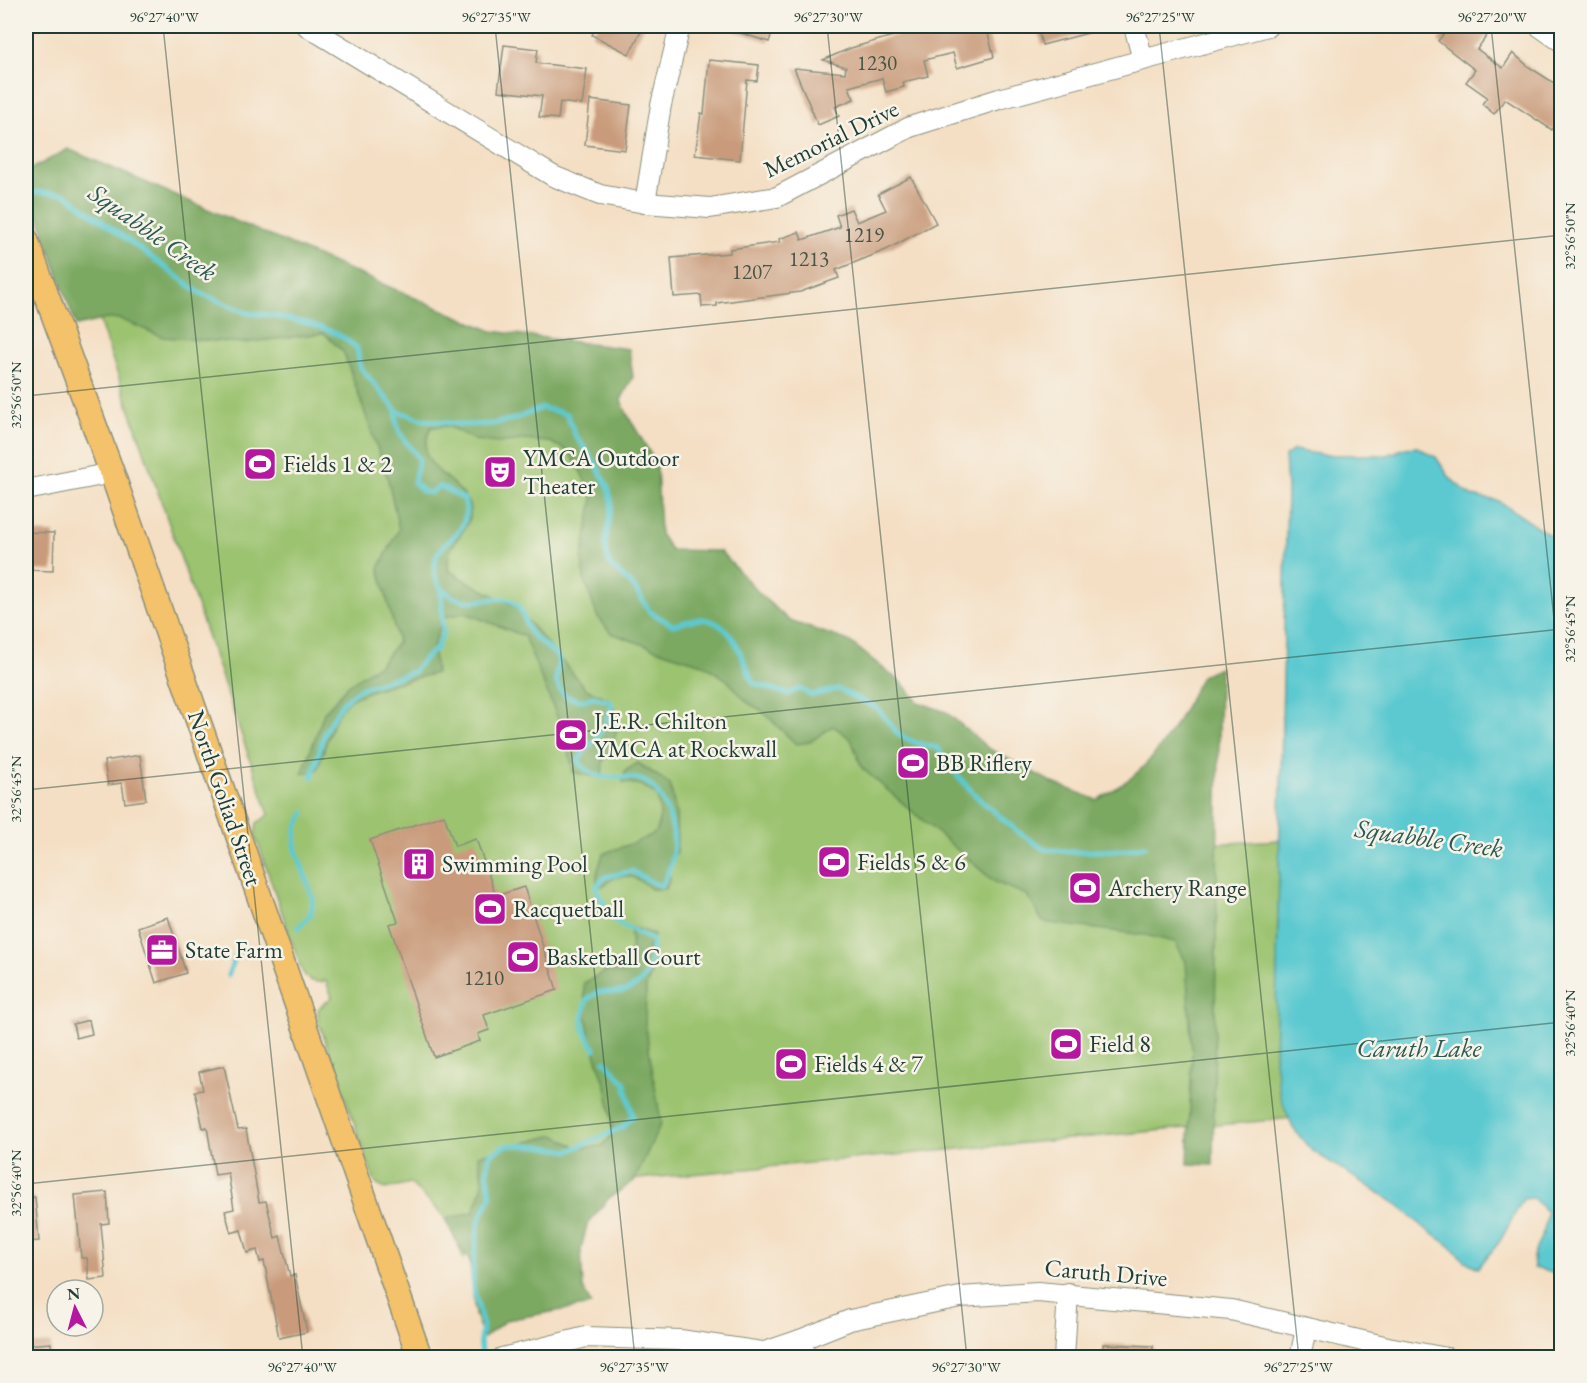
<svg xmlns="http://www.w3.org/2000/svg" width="1587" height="1383" font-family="'EB Garamond',serif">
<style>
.green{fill:#9bc36f;stroke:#5d8052;stroke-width:1.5}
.forest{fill:#7ca962;stroke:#4e734b;stroke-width:1.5}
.water{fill:#5cc9d0;stroke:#3e8382;stroke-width:1.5}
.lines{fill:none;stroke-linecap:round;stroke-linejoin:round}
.stream{stroke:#5cc9d0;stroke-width:5}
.building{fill:#c99b7c}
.minor-casing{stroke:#8a8e7c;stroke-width:22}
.major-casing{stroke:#8a8e7c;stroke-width:27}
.minor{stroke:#fff;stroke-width:20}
.major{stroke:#f3c26a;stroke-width:24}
.ticks{fill:none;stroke:#1f3d34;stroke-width:1.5;stroke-opacity:0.45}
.labels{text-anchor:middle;stroke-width:5;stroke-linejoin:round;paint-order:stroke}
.number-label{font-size:21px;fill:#4a5446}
.street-label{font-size:24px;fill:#1f3d34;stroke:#f7f3e8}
.poi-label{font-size:24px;fill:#1f3d34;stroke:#f7f3e8;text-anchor:start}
.water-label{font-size:26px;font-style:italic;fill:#2b5953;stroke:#f7f3e8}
.neatline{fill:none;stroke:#1f3d34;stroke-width:2}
.ticks-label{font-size:15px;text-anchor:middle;fill:#1f3d34}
</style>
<rect width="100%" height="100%" fill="#f7f3e8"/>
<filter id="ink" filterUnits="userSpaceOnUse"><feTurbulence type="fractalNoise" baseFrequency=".0167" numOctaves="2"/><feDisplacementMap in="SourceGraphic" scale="12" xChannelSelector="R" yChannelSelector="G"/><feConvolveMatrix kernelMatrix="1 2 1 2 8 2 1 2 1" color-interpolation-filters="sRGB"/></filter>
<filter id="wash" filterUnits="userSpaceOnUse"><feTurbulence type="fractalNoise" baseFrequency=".008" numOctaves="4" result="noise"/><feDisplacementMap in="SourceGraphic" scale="24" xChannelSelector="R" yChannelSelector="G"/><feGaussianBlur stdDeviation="1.35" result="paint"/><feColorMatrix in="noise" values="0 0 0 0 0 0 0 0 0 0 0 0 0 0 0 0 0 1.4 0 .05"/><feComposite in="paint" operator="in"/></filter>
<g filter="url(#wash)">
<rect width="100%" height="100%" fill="#f4dfc4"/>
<path class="green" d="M56,195L343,330L560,410L604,501L851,701L990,856L1282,840L1304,1117L487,1193L463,1259L451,1223L410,1183L385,1189L377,1185L374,1180L318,1020V1009L332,997L326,981C314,984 308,981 302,971L255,835L257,823L269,815Z"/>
<g class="forest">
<path d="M68,149L492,331L629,349L633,377L621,400L627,414L657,465L660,534L671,550L720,551L764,598L790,621L849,641L903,684L918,702L946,712L988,748L1053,783L1097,800C1109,793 1121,785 1132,777C1164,751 1184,711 1201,676L1220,668L1213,1165L1188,1164L1192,1052L1186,962L1175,942L1145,935L1043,922L1027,895L995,882L862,768L851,739L833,726L810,742L796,744L761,710L748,703L727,680L703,664L670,654L611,633L597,616L584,578L582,559L593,498L578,466L568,451L550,442L523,440L497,443L475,440L448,426L431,427C429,433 426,440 426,446C424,472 465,482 470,509C473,525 455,537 450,551C448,556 448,564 448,570L466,581L515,606L586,689L610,699L619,723L611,750L603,761L602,778L573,772L567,741L524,636L466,613L444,617L433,647L436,673C416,678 355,691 344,705C331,721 324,751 317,770L302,774L324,713L348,685L381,663L398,642L379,568L399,529L388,479L344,353L324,333L243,343L163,337L120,319H106L76,326L26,180V172Z"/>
<path d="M638,763L670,784L676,813L677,852L668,863L670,879L665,889H651C642,880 628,872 614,878C607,881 606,886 597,887V873L603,854C621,846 641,843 657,831L660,815L657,795L641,785L623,782L625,771Z"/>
<path d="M630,927L654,934L648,948L654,965L646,987L645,1025L661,1123L634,1181L608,1199L587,1225L581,1249L583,1288L591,1305L506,1320L484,1338L475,1315L470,1261L455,1239L445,1219L473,1212C485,1187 484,1181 478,1155L555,1135L578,1148L602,1146L613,1134L611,1113L606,1086L591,1041L585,1011L584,983L606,971L624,973C633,958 632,944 630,927Z"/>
</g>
<polygon class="water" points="1417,447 1436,457 1450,478 1471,496 1499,501 1561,543 1562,1270 1556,1274 1534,1268 1533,1256 1544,1230 1547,1212 1533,1198 1523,1199 1500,1241 1478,1268 1465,1261 1449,1245 1427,1230 1398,1205 1311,1150 1293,1128 1280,1096 1275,1060 1287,489 1285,456 1294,450 1324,455 1388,455 1405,448"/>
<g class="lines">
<g class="stream">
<path d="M26,194L36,192L65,194L200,293L247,313L269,315L307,323L331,331L344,338L357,348L360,367L397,411L424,420L465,425L493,424L517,418L542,408L567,414L575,435L593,459L608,486L612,504L605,545L609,564L634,587L650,612L673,625C682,623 693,619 702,619C735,623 742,658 753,683L788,694L800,689L812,695L838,689L877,708L899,735L916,743L938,748L949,766L977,797L1018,832L1044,849L1075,852L1124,850L1145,846"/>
<path d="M397,411C392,431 409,444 419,459L414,482L422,491L430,493L440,486L464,499C467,509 467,516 462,526C457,536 444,542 438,553C425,583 450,604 478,601C496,598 514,594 522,613C525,619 526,626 529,631C537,642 551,648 559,659L556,680L560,690L566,696L577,700H585L593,697L610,701L612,705C609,715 606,725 600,733C594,743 584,750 578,761C600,790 625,768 649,784C655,788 660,796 663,802C678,829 677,859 662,886L651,882L632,871L605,877L596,887L599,895L615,921L652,940C653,965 647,987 620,992C613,993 606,991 600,992C596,993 591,997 587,999C580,1023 581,1028 595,1049"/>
<polyline points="312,777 325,731 342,703 359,689 413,672 424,659 437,648 443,633 441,589"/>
<polyline points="298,928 311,914 313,898 295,847 296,829 304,813"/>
<polyline points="228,975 239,949"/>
<polyline points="482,1358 480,1339 483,1326 473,1287 473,1266 479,1220 491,1196 487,1170 490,1154 507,1145 539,1146 569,1151 623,1127 633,1116 625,1083 605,1061"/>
</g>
</g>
<g id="blocks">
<g class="building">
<polygon points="597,26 644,26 629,54 592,35"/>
<polygon points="726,26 774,26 769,42 725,28"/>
<polygon points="913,26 986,26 994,57 957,68 953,53 924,60 928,76 903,82 904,87 886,92 882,78 849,87 854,99 835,107 839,116 818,125 794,68 845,73 846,67 823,60 851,48 900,34 898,29"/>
<polygon points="1037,26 1100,26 1100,30 1042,45"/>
<polygon points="1450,26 1480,26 1489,33 1477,49 1503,68 1513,53 1529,67 1562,88 1562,116 1552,130 1505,99 1494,114 1482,104 1487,97 1466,82 1475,70 1438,41"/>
<polygon points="504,45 538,49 536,63 587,69 582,105 560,102 558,119 539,117 542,96 498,91"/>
<polygon points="709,60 759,65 757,81 747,80 740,160 695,155 701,113 704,114"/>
<polygon points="590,100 631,105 625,150 585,145"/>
<polygon points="911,177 936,223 886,250 836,270 839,278 800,292 717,303 717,306 702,307 701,295 674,297 671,258 730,253 730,249 780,242 779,239 799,232 802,240 840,227 836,215 851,209 857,222 886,210 878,194"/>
<polygon points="26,532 54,533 53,571 26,570"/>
<polygon points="140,755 146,800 125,803 122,783 108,785 104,761"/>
<polygon points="444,815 455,846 476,839 496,896 524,887 557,990 484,1015 489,1030 478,1034 480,1041 434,1057 389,924 398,922 370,840"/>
<polygon points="168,917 186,973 156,983 138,927"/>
<polygon points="89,1020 92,1034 76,1038 73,1024"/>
<polygon points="224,1066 238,1130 246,1129 259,1202 266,1201 275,1238 280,1236 290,1276 295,1275 307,1332 279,1338 264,1261 260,1262 257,1250 247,1253 241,1230 231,1233 225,1211 234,1209 228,1173 215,1175 207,1127 203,1128 195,1091 203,1090 199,1072"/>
<polygon points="107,1192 109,1223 101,1224 106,1278 89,1280 87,1258 81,1258 75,1195"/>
<polygon points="35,1197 39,1241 26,1242 26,1198"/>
<polygon points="51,1343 52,1358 26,1358 26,1345"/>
<polygon points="1103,1344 1153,1346 1152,1358 1103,1358"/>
</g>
</g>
</g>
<g filter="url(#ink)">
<use href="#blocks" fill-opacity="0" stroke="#8a8e7c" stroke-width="1.5"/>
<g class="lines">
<defs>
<g id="minor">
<polyline points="307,26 553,176 600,195 645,203 710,208 777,197 910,127 999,99 1268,26"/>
<polyline points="1134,26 1143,60"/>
<polyline points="1539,26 1562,42"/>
<polyline points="645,203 661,105 680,26"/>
<polyline points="26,490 112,473"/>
<polyline points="800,1340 807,1358"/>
<polyline points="502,1358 586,1337 680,1340 762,1352"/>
<polyline points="747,1358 800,1340 850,1320 960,1297 1038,1292 1231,1310 1388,1347 1447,1358"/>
<polyline points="1064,1358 1068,1293"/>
<polyline points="1300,1358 1306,1328"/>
</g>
<polyline id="major" points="26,240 112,473 420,1358"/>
</defs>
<use href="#minor" class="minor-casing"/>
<use href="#major" class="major-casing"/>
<use href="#minor" class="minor"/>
<use href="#major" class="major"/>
</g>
</g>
<path class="ticks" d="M163,26L303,1358M495,26L635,1358M827,26L967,1358M1159,26L1299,1358M1491,26L1562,694M26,396L1562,235M26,790L1562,629M26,1184L1562,1022"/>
<defs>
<symbol id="stadium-square" viewBox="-11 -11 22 22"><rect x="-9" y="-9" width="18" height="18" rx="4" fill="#b5179e" stroke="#f7f3e8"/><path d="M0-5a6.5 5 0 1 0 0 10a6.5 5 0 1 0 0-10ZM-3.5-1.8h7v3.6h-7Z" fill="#fff"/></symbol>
<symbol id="theatre-square" viewBox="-11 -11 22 22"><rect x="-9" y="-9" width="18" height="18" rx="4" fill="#b5179e" stroke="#f7f3e8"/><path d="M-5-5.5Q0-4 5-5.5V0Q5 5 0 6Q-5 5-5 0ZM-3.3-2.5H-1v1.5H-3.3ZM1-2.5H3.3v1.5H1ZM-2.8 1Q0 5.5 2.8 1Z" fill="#fff"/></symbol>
<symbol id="building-square" viewBox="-11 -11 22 22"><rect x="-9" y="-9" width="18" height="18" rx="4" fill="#b5179e" stroke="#f7f3e8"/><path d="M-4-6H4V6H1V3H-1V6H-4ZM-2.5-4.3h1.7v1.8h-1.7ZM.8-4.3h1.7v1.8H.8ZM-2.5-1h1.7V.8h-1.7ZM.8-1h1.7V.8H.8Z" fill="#fff"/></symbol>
<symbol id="office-square" viewBox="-11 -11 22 22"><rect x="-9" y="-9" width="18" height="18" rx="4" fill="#b5179e" stroke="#f7f3e8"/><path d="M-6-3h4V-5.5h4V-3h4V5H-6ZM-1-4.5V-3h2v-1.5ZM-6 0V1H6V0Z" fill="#fff"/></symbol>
</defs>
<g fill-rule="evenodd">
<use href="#stadium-square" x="241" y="445" width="38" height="38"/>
<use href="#theatre-square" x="481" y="453" width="38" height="38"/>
<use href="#stadium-square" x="552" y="716" width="38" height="38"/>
<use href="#stadium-square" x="894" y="744" width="38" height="38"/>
<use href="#stadium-square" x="815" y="843" width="38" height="38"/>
<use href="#building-square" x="400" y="845" width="38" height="38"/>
<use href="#stadium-square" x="1066" y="869" width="38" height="38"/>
<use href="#stadium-square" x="471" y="890" width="38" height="38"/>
<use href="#office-square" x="143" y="931" width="38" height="38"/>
<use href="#stadium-square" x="504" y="938" width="38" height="38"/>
<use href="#stadium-square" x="1047" y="1025" width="38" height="38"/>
<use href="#stadium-square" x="772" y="1045" width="38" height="38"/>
</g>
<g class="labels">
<g class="number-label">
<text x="877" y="70">1230</text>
<text x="864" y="242">1219</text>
<text x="809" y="266">1213</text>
<text x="752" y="279">1207</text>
<text x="484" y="985">1210</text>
</g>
<g class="street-label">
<text transform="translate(831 139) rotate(-26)" y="8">Memorial Drive</text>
<text transform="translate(225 798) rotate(71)" y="8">North Goliad Street</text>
<text transform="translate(1106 1273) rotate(5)" y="8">Caruth Drive</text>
</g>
<g class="poi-label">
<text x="523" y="466">YMCA Outdoor<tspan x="523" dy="28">Theater</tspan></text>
<text x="283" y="472">Fields 1 &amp; 2</text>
<text x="594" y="729">J.E.R. Chilton<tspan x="594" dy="28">YMCA at Rockwall</tspan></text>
<text x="936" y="771">BB Riflery</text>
<text x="857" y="870">Fields 5 &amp; 6</text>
<text x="442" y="872">Swimming Pool</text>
<text x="1108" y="896">Archery Range</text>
<text x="513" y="917">Racquetball</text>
<text x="185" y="958">State Farm</text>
<text x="546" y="965">Basketball Court</text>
<text x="1089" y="1052">Field 8</text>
<text x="814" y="1072">Fields 4 &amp; 7</text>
</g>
<g class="water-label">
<text transform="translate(153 232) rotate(35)" y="9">Squabble Creek</text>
<text transform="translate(1429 838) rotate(8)" y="9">Squabble Creek</text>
<text x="1419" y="1057">Caruth Lake</text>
</g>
</g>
<rect width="1587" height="1383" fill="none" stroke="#f7f3e8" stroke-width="66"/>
<g transform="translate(75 1308) rotate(354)"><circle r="28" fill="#f7f3e8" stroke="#a1aaa0" stroke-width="1.5"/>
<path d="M0-4.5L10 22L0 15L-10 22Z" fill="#b5179e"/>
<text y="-9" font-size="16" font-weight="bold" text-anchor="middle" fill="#1f3d34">N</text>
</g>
<rect x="33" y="33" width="1521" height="1317" class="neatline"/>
<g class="ticks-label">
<text x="164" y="22">96°27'40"W</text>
<text x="496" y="22">96°27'35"W</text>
<text x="828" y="22">96°27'30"W</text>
<text x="1160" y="22">96°27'25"W</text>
<text x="1492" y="22">96°27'20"W</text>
<text transform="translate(1570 236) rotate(-90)" y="5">32°56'50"N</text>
<text transform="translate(16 395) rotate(-90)" y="5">32°56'50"N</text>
<text transform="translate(1570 629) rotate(-90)" y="5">32°56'45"N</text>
<text transform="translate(16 789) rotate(-90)" y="5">32°56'45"N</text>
<text transform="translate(1570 1023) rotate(-90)" y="5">32°56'40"N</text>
<text transform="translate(16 1183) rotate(-90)" y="5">32°56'40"N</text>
<text x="302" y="1372">96°27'40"W</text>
<text x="634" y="1372">96°27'35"W</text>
<text x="966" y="1372">96°27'30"W</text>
<text x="1298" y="1372">96°27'25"W</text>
</g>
</svg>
